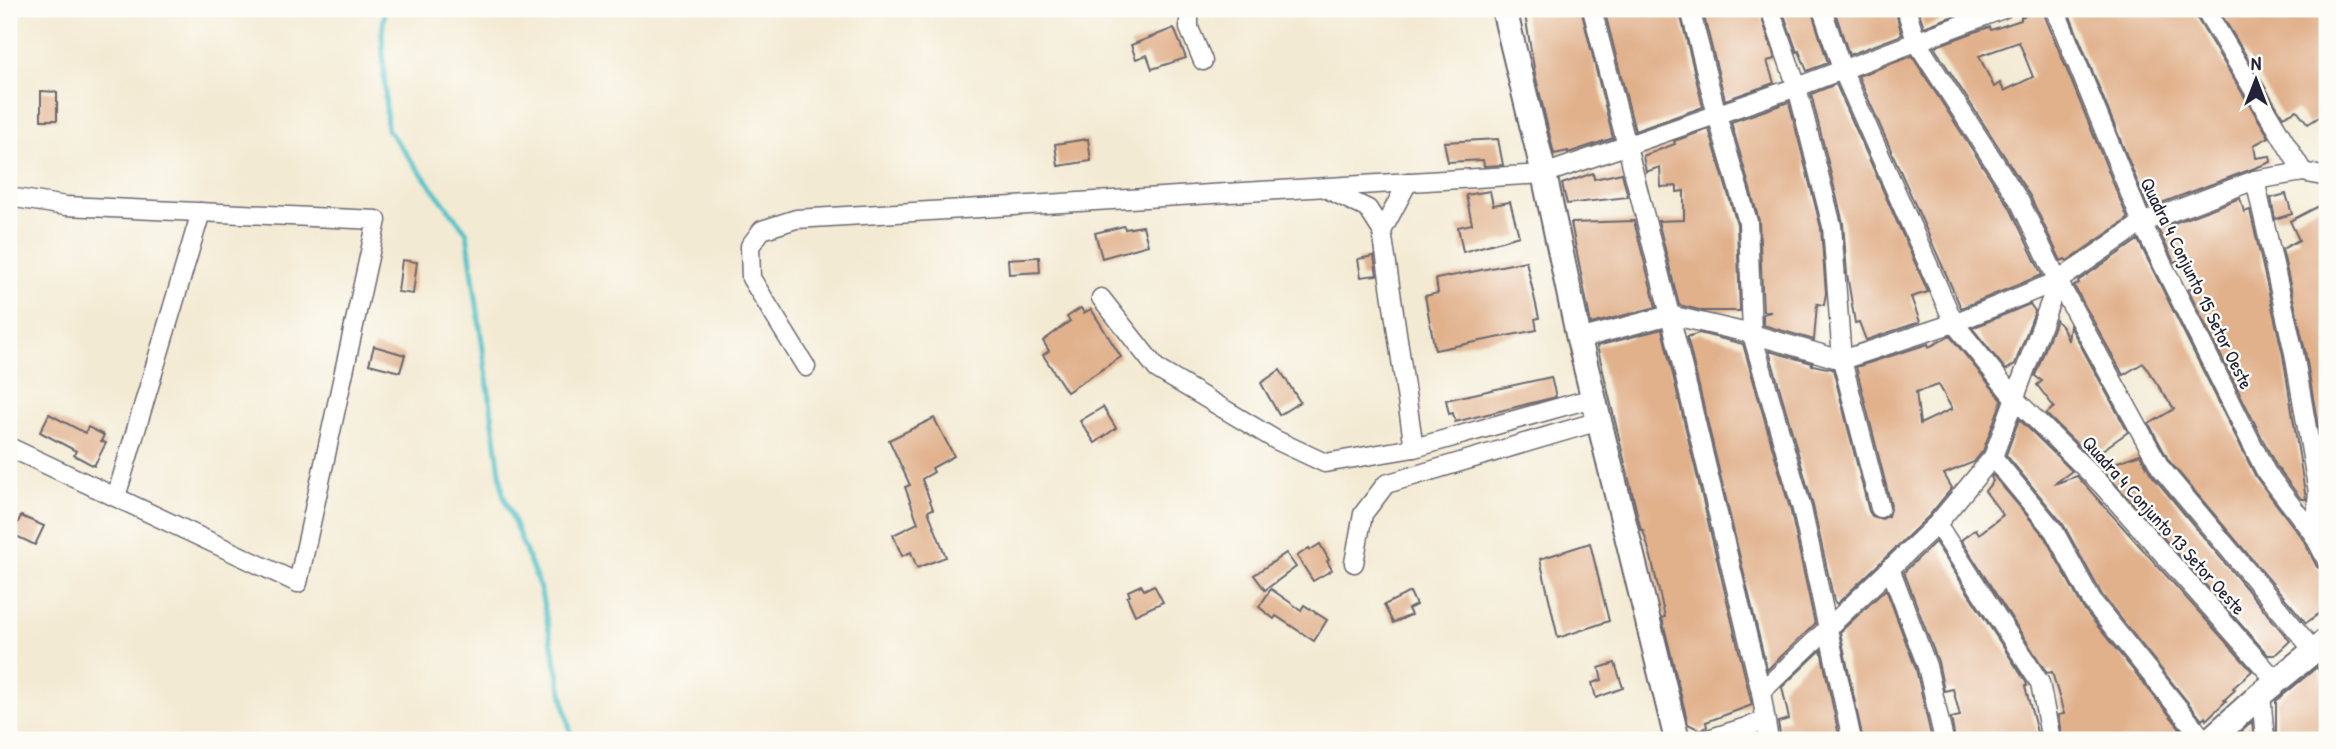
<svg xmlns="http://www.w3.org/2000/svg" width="2336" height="749" font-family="'Patrick Hand',sans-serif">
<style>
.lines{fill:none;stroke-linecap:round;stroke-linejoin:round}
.stream{stroke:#53c1c8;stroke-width:5}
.building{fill:#e1b18c;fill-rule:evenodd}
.street-casing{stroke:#6b6870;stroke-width:21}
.secondary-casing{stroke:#6b6870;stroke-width:28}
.street{stroke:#fff;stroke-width:18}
.secondary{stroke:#fff;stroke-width:24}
.labels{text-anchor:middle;stroke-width:5;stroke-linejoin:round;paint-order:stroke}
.street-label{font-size:19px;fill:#22223b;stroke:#fdfcf7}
</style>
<rect width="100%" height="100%" fill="#fdfcf7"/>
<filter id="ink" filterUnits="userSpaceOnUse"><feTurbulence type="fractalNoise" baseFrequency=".0143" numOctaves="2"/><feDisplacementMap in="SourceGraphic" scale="14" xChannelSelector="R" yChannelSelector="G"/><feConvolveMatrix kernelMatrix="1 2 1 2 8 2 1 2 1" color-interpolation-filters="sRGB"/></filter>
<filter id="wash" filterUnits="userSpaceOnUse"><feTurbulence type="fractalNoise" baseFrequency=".00686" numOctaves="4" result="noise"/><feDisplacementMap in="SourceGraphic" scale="28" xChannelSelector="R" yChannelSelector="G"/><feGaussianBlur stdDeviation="1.57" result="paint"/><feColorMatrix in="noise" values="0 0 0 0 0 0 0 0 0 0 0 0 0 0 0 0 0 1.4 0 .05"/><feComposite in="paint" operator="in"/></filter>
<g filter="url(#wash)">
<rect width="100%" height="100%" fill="#f3ead3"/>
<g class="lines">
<polyline class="stream" points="385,9 382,33 387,129 467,233 503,494 540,588 572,740"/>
</g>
<g id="blocks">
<g class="building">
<polygon points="1524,9 1581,9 1613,138 1568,153 1568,151 1554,154 1535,74"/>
<polygon points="1604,9 1679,9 1703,107 1635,131"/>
<polygon points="1702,9 1759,9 1775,59 1767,61 1774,83 1725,100"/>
<polygon points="1782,9 1811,9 1828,63 1807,71 1799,51 1797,52"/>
<polygon points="1834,9 1895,9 1902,35 1849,55"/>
<polygon points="1918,9 1972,9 1924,27"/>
<path d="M2042,9L2128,219L2067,261L2065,259L2061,261L2030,196L1934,47L1980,30L1990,27L1991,30L2021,20V17ZM2019,42L2033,77L2004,91L2000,83L1994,87L1979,56Z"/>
<polygon points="2067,9 2194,9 2195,15 2269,137 2254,145 2256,158 2270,156 2271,162 2148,208"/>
<polygon points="2218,9 2327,9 2327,112 2308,124 2297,110 2283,117"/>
<polygon points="1174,28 1186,58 1152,69 1147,55 1136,59 1131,45"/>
<polygon points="1912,56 2010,208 2042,275 1961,308 1858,76"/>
<polygon points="1836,84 1928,292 1911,297 1920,322 1866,340 1859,322 1855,323 1847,274 1843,223 1811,94"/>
<polygon points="41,91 57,92 57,120 41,120"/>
<polygon points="1789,102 1821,228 1826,293 1824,305 1817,304 1814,340 1763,325 1763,314 1771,312 1763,311 1759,221 1731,122"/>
<polygon points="1709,129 1737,224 1740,311 1703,311 1679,305 1658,221 1684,220 1684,191 1677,192 1677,186 1661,187 1660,167 1646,172 1643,156 1675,144 1674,141"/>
<polygon points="1088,139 1091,161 1058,166 1055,144"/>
<polygon points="1498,139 1503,165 1484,166 1483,160 1448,162 1444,142"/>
<polygon points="1593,173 1594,179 1622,173 1628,197 1567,204 1562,184"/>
<polygon points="1490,191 1493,205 1510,202 1519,236 1463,252 1458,227 1472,224 1466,195"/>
<polygon points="2286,194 2292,214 2275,219 2271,198"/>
<polygon points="2240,198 2244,212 2250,210 2283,355 2306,499 2301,499 2276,466 2188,290 2192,288 2179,260 2174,262 2158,229"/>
<polygon points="2323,204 2327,214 2327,479 2305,351 2282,249 2299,240 2290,221"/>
<polygon points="1634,221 1656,307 1591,324 1571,223"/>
<polygon points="1124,226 1125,229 1143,226 1148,245 1102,258 1095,233"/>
<polygon points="2138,240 2256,477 2304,541 2317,567 2327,572 2327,608 2306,623 2169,461 2149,424 2174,409 2143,363 2123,375 2074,286 2079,283 2078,281"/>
<polygon points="1374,256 1377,275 1361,277 1358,259"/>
<polygon points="1039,257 1040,272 1009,274 1008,259"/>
<polygon points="402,260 417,262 413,294 398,292"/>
<polygon points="1526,261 1539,318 1535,319 1537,330 1435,350 1425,296 1438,293 1436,279"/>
<polygon points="2030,304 2035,311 2015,364 2006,370 1972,328"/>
<polygon points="1081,308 1084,313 1091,309 1121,357 1067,392 1043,355 1049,351 1043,341 1070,321 1067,317"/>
<polygon points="2056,320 2064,330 2068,341 2070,326 2128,432 2091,458 2046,414 2054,407 2037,385 2042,381 2035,376"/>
<polygon points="1662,329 1752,705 1706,722 1707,727 1700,730 1688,724 1662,618 1665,617 1651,557 1643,530 1641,530 1597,346"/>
<polygon points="1699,333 1743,344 1791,512 1815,624 1767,670 1687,337"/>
<path d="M1950,336L2002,400L1983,451L1974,462L1944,474L1952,488L1929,516L1837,604L1834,601L1813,506L1769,351L1812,363V365L1833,369L1869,511L1872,516L1882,519L1888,516L1891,505L1856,367L1928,344L1929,347ZM1939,385L1952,409L1920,424L1916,392Z"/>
<polygon points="374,346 405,355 400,372 369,364"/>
<polygon points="1280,370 1300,402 1279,415 1261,383"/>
<polygon points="1551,377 1556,397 1455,422 1453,413 1449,414 1446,400"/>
<polygon points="1103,407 1116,428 1095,443 1080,421"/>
<polygon points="49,414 85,433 88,427 104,435 101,441 106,443 94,466 74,455 76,451 40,432"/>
<polygon points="934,418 954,456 932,468 934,472 922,479 933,509 928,511 946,557 917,568 911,552 902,556 893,535 918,523 905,487 910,485 889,440"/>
<polygon points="2019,419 2072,471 2054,484 2077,476 2252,671 2233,688 2235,690 2224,700 2226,701 2206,720 2205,717 2202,720 2102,595 2063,524 2006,455"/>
<polygon points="2140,454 2151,474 2290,641 2275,655 2268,655 2101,468"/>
<polygon points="1993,475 2045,537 2083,608 2184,733 2176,740 2062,740 2058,715 2064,714 2052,672 2047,673 1961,540 1976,529 1979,534 2003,515 1985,491 1993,481 1991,477"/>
<polygon points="21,516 44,526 35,545 12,534"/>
<polygon points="1935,542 2026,682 2027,686 2025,686 2039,740 1955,740 1951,718 1960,716 1953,689 1944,691 1938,662 1904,572"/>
<polygon points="1590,543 1609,621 1558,638 1540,559"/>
<polygon points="1320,544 1329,560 1327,561 1332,570 1313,581 1297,556 1309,548 1310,550"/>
<polygon points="1286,553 1296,567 1265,590 1254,575"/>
<polygon points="1141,585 1144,590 1154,585 1163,602 1135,615 1127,597 1130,596 1128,591"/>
<polygon points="1271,589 1301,610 1304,605 1327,620 1314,641 1276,616 1274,619 1259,607"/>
<polygon points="1886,589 1916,669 1932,740 1863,740 1840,632"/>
<polygon points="1410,592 1416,605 1408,609 1411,615 1393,623 1384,605"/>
<polygon points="1821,650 1840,740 1781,740 1778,722 1789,719 1782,687"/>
<polygon points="1615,663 1623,688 1596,698 1592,683 1602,680 1599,668"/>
<polygon points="2317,667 2327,687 2327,740 2276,740 2276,701"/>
<polygon points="2252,722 2254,740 2232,740"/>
</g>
</g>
</g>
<g filter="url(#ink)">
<use href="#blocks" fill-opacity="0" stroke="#6b6870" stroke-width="2"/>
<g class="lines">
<defs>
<g id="street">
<polyline points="1189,9 1189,28 1203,61"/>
<polyline points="1592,9 1670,315 1761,692 1769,740"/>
<polyline points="1690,9 1717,115 1748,222 1752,334 1802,509 1852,740"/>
<polyline points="1770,9 1797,87 1832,226 1842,360 1880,508"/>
<polyline points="1822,9 1842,69 1954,323 2016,400 2102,485 2277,682"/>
<polyline points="1906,9 1916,41 2020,202 2058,281 2160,467 2314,651"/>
<polyline points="2055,9 2142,223 2266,472 2314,535 2327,561"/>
<polyline points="2205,9 2303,172"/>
<polyline points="2255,180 2294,353 2318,492 2314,535"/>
<polyline points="1408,182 1382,231 1414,448"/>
<polyline points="1325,188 1368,209 1382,231"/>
<polyline points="9,197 66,206 377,220 298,583 9,447"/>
<polyline points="1101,298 1157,369 1276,440 1325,463 1414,448 1593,398"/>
<polyline points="1579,339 1670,315 1752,334 1842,360 1954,323 2058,281 2142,223 2255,180 2303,172 2327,177"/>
<polyline points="806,367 751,278 750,246 762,230 796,219 1544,174 1797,87 2003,9"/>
<polyline points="1993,457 2054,531 2092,601 2204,740"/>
<polyline points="116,497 201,212"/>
<polyline points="1937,524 2040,683 2051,740"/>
<polyline points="1354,563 1363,514 1386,484 1599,421"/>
<polyline points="1890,568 1927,666 1944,740"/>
<polyline points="1761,692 1937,524 1993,457 2058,281"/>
<polyline points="2261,694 2265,740"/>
<polyline points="1705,740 1765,721"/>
</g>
<g id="secondary">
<polyline points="1504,9 1544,174 1579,339 1677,740"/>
<polyline points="2210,740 2261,694 2327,640"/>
</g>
</defs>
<use href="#street" class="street-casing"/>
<use href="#secondary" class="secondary-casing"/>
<use href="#street" class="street"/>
<use href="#secondary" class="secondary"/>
</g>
</g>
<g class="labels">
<g class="street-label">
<text transform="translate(2197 283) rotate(64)" y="7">Quadra 4 Conjunto 15 Setor Oeste</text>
<text transform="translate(2164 525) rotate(48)" y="7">Quadra 4 Conjunto 13 Setor Oeste</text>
</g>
</g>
<rect width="2336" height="749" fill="none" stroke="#fdfcf7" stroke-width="35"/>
<g transform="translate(2256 80)" stroke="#fdfcf7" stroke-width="5" paint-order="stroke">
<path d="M0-5L12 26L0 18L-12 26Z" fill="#22223b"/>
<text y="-10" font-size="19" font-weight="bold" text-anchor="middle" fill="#22223b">N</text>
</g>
</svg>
